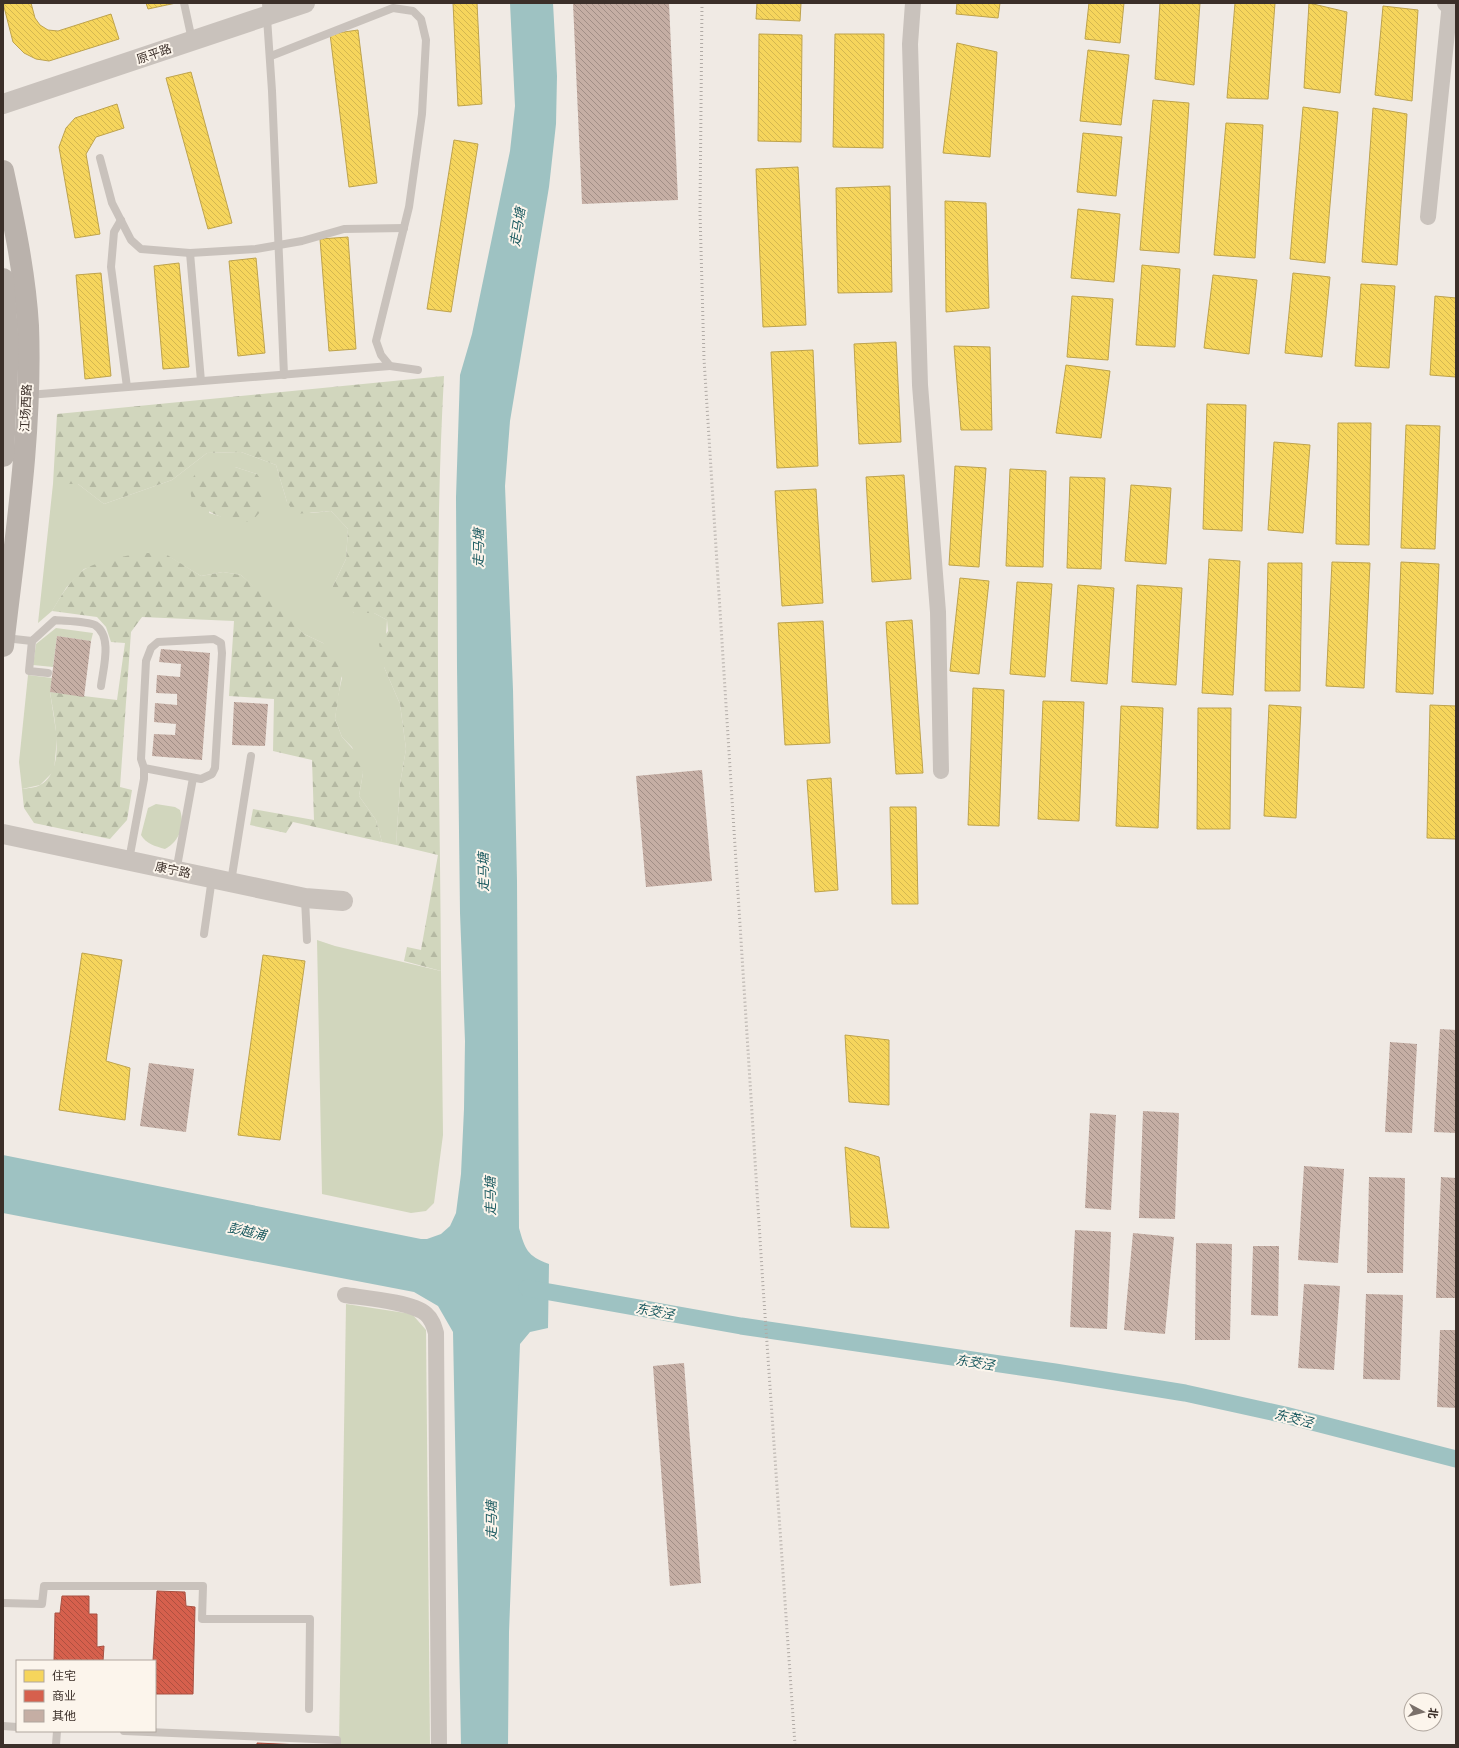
<svg xmlns="http://www.w3.org/2000/svg" width="1459" height="1748" font-family="Raleway,'Noto Sans SC',sans-serif">
<style>
.grass{fill:#d1d6bd;fill-rule:evenodd}
.forest{fill:url(#forest-firs)}
.water{fill:#9ec2c2}
.homes{fill:url(#homes-back-hatch);stroke:#bea34d}
.shops{fill:url(#shops-back-hatch);stroke:#a85142}
.lines{fill:none;stroke-linecap:round;stroke-linejoin:round}
.canal{stroke:#9ec2c2;stroke-width:17}
.building{fill:url(#building-back-hatch)}
.service{stroke:#c9c2bc;stroke-width:8}
.minor{stroke:#c9c2bc;stroke-width:16}
.tertiary{stroke:#c9c2bc;stroke-width:20}
.secondary{stroke:#bab2ac;stroke-width:22}
.rail{stroke:#b1aba6;stroke-width:3;stroke-dasharray:1 3;stroke-linecap:butt}
.labels{text-anchor:middle;stroke-width:4;stroke-linejoin:round;paint-order:stroke}
.street-label{font-size:12px;fill:#3b2f29;stroke:#fcf5ec}
.water-label{font-size:13px;font-style:italic;fill:#1b5a60;stroke:#fcf5ec}
</style>
<defs>
<pattern id="forest-firs" width="22" height="20" patternUnits="userSpaceOnUse"><rect width="22" height="20" fill="#d1d6bd"/><path d="M5 1l3.5 6h-7zM16 11l3.5 6h-7z" fill="#b4b8a2"/></pattern>
<pattern id="homes-back-hatch" width="6" height="6" patternUnits="userSpaceOnUse"><rect width="6" height="6" fill="#f6d55c"/><path d="M-1 5l2 2M0 0l6 6M5-1l2 2" fill="none" stroke="#d4b750"/></pattern>
<pattern id="shops-back-hatch" width="6" height="6" patternUnits="userSpaceOnUse"><rect width="6" height="6" fill="#d6604d"/><path d="M-1 5l2 2M0 0l6 6M5-1l2 2" fill="none" stroke="#af5040"/></pattern>
<pattern id="building-back-hatch" width="6" height="6" patternUnits="userSpaceOnUse"><rect width="6" height="6" fill="#c5aea4"/><path d="M-1 5l2 2M0 0l6 6M5-1l2 2" fill="none" stroke="#a18e86"/></pattern>
</defs>
<rect width="100%" height="100%" fill="#f0eae4"/>
<g class="grass">
<path d="M241,452L276,465L287,502L311,513L331,511L348,529L346,559L333,586L354,613H374L387,620L384,667L400,704L406,749L400,784L396,845L382,842L376,820L359,796L363,773L352,747L342,737L335,719L338,696L342,678L323,643L304,634L241,575L223,572L201,576L163,553L97,565L84,569L66,588L52,611L38,623L53,484H78L104,504L172,480L207,453ZM217,467H235L257,474L223,517L209,513Z"/>
<polygon points="56,628 93,633 91,641 57,636 53,667 33,665 36,644"/>
<polygon points="28,675 52,678 50,692 57,738 54,771 40,785 22,789 19,762"/>
<path d="M156,804L175,807L180,810C185,825 180,841 165,849C155,846 146,844 141,835L148,808Z"/>
<polygon points="317,940 335,946 441,971 443,1135 434,1203 426,1211 411,1213 322,1194"/>
<polygon points="346,1304 412,1314 426,1330 430,1745 339,1745"/>
</g>
<g class="forest">
<path d="M444,376C433,574 440,773 441,971L404,961L407,947L421,950L438,855L396,845L400,784L406,749L400,704L384,667L379,644L388,631L387,620L374,613H354L333,597V586L346,559L348,529L331,511L295,514L287,502L276,465L241,452L207,453L172,480L104,504L78,484H53L57,414Z"/>
<path d="M217,467H235L257,474L265,486L262,510L251,522C228,523 209,513 192,500L189,485L196,472Z"/>
<path d="M145,553H164L201,576L223,572L241,575L278,607L304,634L323,643L336,653L343,666L335,719L342,737L361,758L363,773L359,796L376,820L382,842L293,822L286,833L250,825L253,809L314,820L312,760L273,751L274,699L229,696L234,621L142,617L131,632L120,787L132,790L127,820L110,839L34,823L24,808L22,789C27,788 36,788 40,785C67,771 54,717 50,692L117,700L125,643L111,642L106,627L97,617L52,611C60,598 72,577 85,569C103,559 125,556 145,553Z"/>
</g>
<path class="water" d="M510,3H553L557,76L556,124L549,187L510,421L505,486L513,690L517,881L519,1228C525,1249 527,1256 549,1264L548,1328L530,1332L520,1344L509,1632L508,1745H461L453,1332L438,1306L414,1292L3,1213V1155L421,1239H427L441,1234L450,1226L456,1213L461,1174L464,1109L465,1041L460,913L457,667L456,497L460,375L472,334L510,151L515,106Z"/>
<g class="homes">
<polygon points="3,3 31,3 35,18 40,25 48,30 58,31 111,14 119,39 49,61 36,59 24,53 13,42"/>
<polygon points="146,3 176,3 148,9"/>
<polygon points="453,3 477,3 482,104 458,106"/>
<polygon points="757,3 801,3 800,21 756,19"/>
<polygon points="957,3 1000,3 998,18 956,14"/>
<polygon points="1089,3 1124,3 1120,43 1085,39"/>
<polygon points="1160,3 1200,3 1194,85 1155,79"/>
<polygon points="1235,3 1275,3 1268,99 1227,98"/>
<polygon points="1309,3 1347,12 1340,93 1304,88"/>
<polygon points="1383,6 1418,10 1412,101 1375,95"/>
<polygon points="358,30 377,183 349,187 330,34"/>
<polygon points="759,34 802,35 801,142 758,141"/>
<polygon points="835,34 884,34 883,148 833,147"/>
<polygon points="957,43 997,52 990,157 943,153"/>
<polygon points="1088,50 1129,55 1121,125 1080,121"/>
<polygon points="191,72 232,223 208,229 166,78"/>
<polygon points="1153,100 1189,103 1179,253 1140,250"/>
<polygon points="117,104 124,128 96,137 86,154 100,234 75,238 59,147 66,128 75,118"/>
<polygon points="1303,107 1338,112 1325,263 1290,259"/>
<polygon points="1373,108 1407,114 1397,265 1362,262"/>
<polygon points="1226,123 1263,125 1255,258 1214,255"/>
<polygon points="1083,133 1122,137 1116,196 1077,192"/>
<polygon points="454,140 478,144 451,312 427,309"/>
<polygon points="798,167 806,325 763,327 756,169"/>
<polygon points="890,186 892,292 838,293 836,188"/>
<polygon points="945,201 986,203 989,308 946,312"/>
<polygon points="1078,209 1120,214 1114,282 1071,278"/>
<polygon points="348,237 356,349 329,351 320,239"/>
<polygon points="256,258 265,353 238,356 229,261"/>
<polygon points="179,263 189,367 163,369 154,266"/>
<polygon points="1142,265 1180,269 1175,347 1136,345"/>
<polygon points="101,273 111,376 85,379 76,275"/>
<polygon points="1293,273 1330,277 1322,357 1285,353"/>
<polygon points="1213,275 1257,280 1249,354 1204,348"/>
<polygon points="1361,284 1395,286 1389,368 1355,366"/>
<polygon points="1072,296 1113,299 1108,360 1067,357"/>
<polygon points="1435,296 1456,298 1456,377 1430,375"/>
<polygon points="896,342 901,442 859,444 854,344"/>
<polygon points="954,346 990,347 992,430 961,430"/>
<polygon points="813,350 818,466 777,468 771,352"/>
<polygon points="1066,365 1110,371 1101,438 1056,433"/>
<polygon points="1207,404 1246,405 1242,531 1203,529"/>
<polygon points="1338,423 1371,423 1369,545 1336,544"/>
<polygon points="1406,425 1440,426 1435,549 1401,548"/>
<polygon points="1274,442 1310,445 1303,533 1268,530"/>
<polygon points="955,466 986,468 979,567 949,565"/>
<polygon points="1010,469 1046,471 1043,567 1006,566"/>
<polygon points="904,475 911,579 872,582 866,477"/>
<polygon points="1070,477 1105,478 1101,569 1067,568"/>
<polygon points="1131,485 1171,488 1166,564 1125,561"/>
<polygon points="816,489 823,603 782,606 775,491"/>
<polygon points="1209,559 1240,561 1233,695 1202,693"/>
<polygon points="1332,562 1370,563 1364,688 1326,686"/>
<polygon points="1401,562 1439,564 1433,694 1396,692"/>
<polygon points="1268,563 1302,563 1300,691 1265,691"/>
<polygon points="960,578 989,581 979,674 950,671"/>
<polygon points="1017,582 1052,584 1045,677 1010,674"/>
<polygon points="1078,585 1114,588 1107,684 1071,681"/>
<polygon points="1137,585 1182,588 1176,685 1132,682"/>
<polygon points="912,620 923,773 896,774 886,622"/>
<polygon points="823,621 830,743 785,745 778,623"/>
<polygon points="973,688 1004,690 999,826 968,825"/>
<polygon points="1043,701 1084,702 1079,821 1038,819"/>
<polygon points="1269,705 1301,707 1296,818 1264,816"/>
<polygon points="1430,705 1456,706 1456,839 1427,838"/>
<polygon points="1121,706 1163,708 1158,828 1116,826"/>
<polygon points="1198,708 1231,708 1230,829 1197,829"/>
<polygon points="831,778 838,890 815,892 807,780"/>
<polygon points="890,807 916,807 918,904 892,904"/>
<polygon points="82,953 122,960 106,1061 130,1068 125,1120 59,1110"/>
<polygon points="263,955 305,961 280,1140 238,1135"/>
<polygon points="845,1035 889,1040 889,1105 849,1102"/>
<polygon points="845,1147 879,1157 889,1228 851,1227"/>
</g>
<g class="shops">
<polygon points="157,1591 185,1592 186,1606 195,1607 193,1694 155,1694 155,1661 153,1661"/>
<polygon points="62,1596 89,1596 89,1614 97,1614 97,1647 104,1646 103,1661 54,1661 55,1613 60,1613"/>
<polygon points="257,1743 301,1745 257,1745"/>
</g>
<g class="lines">
<polyline class="canal" points="527,1288 741,1326 1055,1372 1185,1393 1285,1415 1456,1459"/>
</g>
<g class="building">
<polygon points="573,3 669,3 678,200 582,204"/>
<polygon points="57,636 91,641 84,697 50,692"/>
<polygon points="161,649 210,653 202,760 152,756 154,734 175,735 176,724 154,722 155,703 177,705 177,694 156,693 157,675 180,677 181,664 159,662"/>
<polygon points="234,702 268,704 265,746 232,745"/>
<polygon points="702,770 712,881 646,887 636,776"/>
<polygon points="1440,1029 1456,1030 1456,1133 1434,1132"/>
<polygon points="1390,1042 1417,1044 1412,1133 1385,1132"/>
<polygon points="149,1063 194,1069 186,1132 140,1126"/>
<polygon points="1143,1111 1179,1113 1175,1219 1139,1218"/>
<polygon points="1090,1113 1116,1115 1111,1210 1085,1208"/>
<polygon points="1304,1166 1344,1169 1338,1263 1298,1260"/>
<polygon points="1369,1177 1405,1178 1403,1273 1367,1273"/>
<polygon points="1441,1177 1456,1178 1456,1298 1436,1298"/>
<polygon points="1075,1230 1111,1232 1107,1329 1070,1327"/>
<polygon points="1133,1233 1174,1237 1165,1334 1124,1330"/>
<polygon points="1196,1243 1232,1244 1230,1340 1195,1340"/>
<polygon points="1253,1246 1279,1246 1278,1316 1251,1315"/>
<polygon points="1304,1284 1340,1286 1334,1370 1298,1368"/>
<polygon points="1366,1294 1403,1295 1400,1380 1363,1379"/>
<polygon points="1440,1330 1456,1330 1456,1408 1437,1407"/>
<polygon points="684,1363 701,1583 670,1586 653,1366"/>
</g>
<g class="lines">
<g class="service">
<polyline points="184,3 192,40"/>
<polyline points="266,3 272,91 284,375"/>
<polyline points="271,56 393,8 413,11 421,19 426,40 422,114 409,207 376,341 381,355 390,366 418,370"/>
<polyline points="100,158 112,203 131,240 141,249 190,253 256,249 302,241 344,229 404,228"/>
<polyline points="121,220 114,232 111,267 127,387"/>
<polyline points="190,253 201,381"/>
<polyline points="28,395 390,366"/>
<path d="M5,638L32,641L55,620C64,621 87,621 95,625C113,636 103,669 101,686"/>
<polyline points="32,641 29,671 48,673"/>
<polyline points="129,860 144,779 144,768 141,759 146,661 151,648 158,642 214,639 221,643 222,653 215,768 212,774 201,779 144,768"/>
<polyline points="176,872 193,778"/>
<polyline points="231,882 251,756"/>
<polyline points="305,899 307,940"/>
<polyline points="204,934 212,878"/>
<polyline points="3,1603 42,1604 44,1586 203,1586 202,1619 310,1619 309,1709"/>
<polyline points="3,1726 17,1727"/>
<polyline points="124,1731 337,1740 337,1745"/>
<polyline points="56,1745 57,1731"/>
</g>
<g class="minor">
<polyline points="913,3 910,44 920,385 938,612 941,771"/>
<polyline points="1428,217 1450,3"/>
<path d="M345,1295C365,1298 412,1302 426,1314C432,1319 434,1326 436,1333L439,1745"/>
</g>
<g class="tertiary">
<polyline points="1447,3 1456,5"/>
<polyline points="3,104 305,3"/>
<polyline points="3,834 305,898 343,901"/>
</g>
<g class="secondary">
<path d="M3,171C14,222 25,274 28,326C32,433 15,541 3,646"/>
<polyline points="3,279 8,347 3,456"/>
</g>
<polyline class="rail" points="702,3 700,212 704,359 763,1286 795,1745"/>
</g>
<g class="labels">
<g class="street-label">
<text transform="translate(154 54) rotate(-19)" y="4">原平路</text>
<text transform="translate(26 408) rotate(-87)" y="4">江场西路</text>
<text transform="translate(173 870) rotate(12)" y="4">康宁路</text>
</g>
<g class="water-label">
<text transform="translate(517 227) rotate(-81)" y="5">走马塘</text>
<text transform="translate(478 548) rotate(-89)" y="5">走马塘</text>
<text transform="translate(483 872) rotate(-91)" y="5">走马塘</text>
<text transform="translate(490 1196) rotate(-91)" y="5">走马塘</text>
<text transform="translate(247 1231) rotate(12)" y="5">彭越浦</text>
<text transform="translate(655 1311) rotate(10)" y="5">东茭泾</text>
<text transform="translate(975 1362) rotate(9)" y="5">东茭泾</text>
<text transform="translate(1294 1418) rotate(14)" y="5">东茭泾</text>
<text transform="translate(491 1520) rotate(-90)" y="5">走马塘</text>
</g>
</g>
<rect width="1459" height="1748" fill="none" stroke="#3b2f29" stroke-width="8"/>
<rect x="16" y="1660" width="140" height="72" fill="#fcf5ec" stroke="#afa69e"/>
<rect x="24" y="1670" width="20" height="12" fill="#f6d55c" stroke="#afa69e"/>
<text x="52" y="1680" font-size="12" fill="#3b2f29">住宅</text>
<rect x="24" y="1690" width="20" height="12" fill="#d6604d" stroke="#afa69e"/>
<text x="52" y="1700" font-size="12" fill="#3b2f29">商业</text>
<rect x="24" y="1710" width="20" height="12" fill="#c5aea4" stroke="#afa69e"/>
<text x="52" y="1720" font-size="12" fill="#3b2f29">其他</text>
<g transform="translate(1423 1712) rotate(97)"><circle r="19" fill="#fcf5ec" stroke="#afa69e"/>
<path d="M0-3L7 15L0 10L-7 15Z" fill="#7a706a"/>
<text y="-6" font-size="11" font-weight="bold" text-anchor="middle" fill="#3b2f29">北</text>
</g>
</svg>
